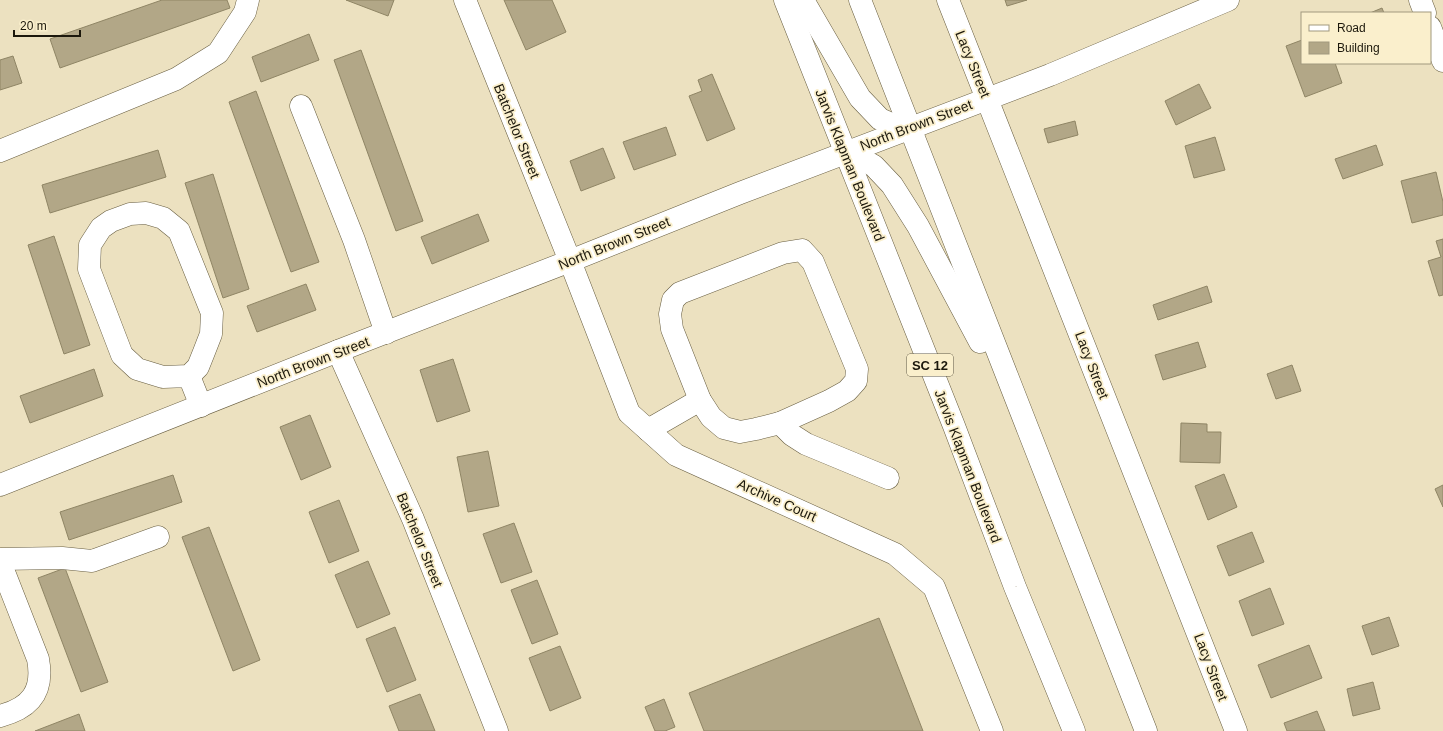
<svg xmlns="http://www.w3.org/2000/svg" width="1443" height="731" font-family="Arial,sans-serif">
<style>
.building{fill:#b2a787;stroke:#8f8565}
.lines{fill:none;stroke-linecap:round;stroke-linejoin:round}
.minor-casing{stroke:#685e41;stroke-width:23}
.highway-casing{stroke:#685e41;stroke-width:23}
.minor{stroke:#fff;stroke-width:22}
.highway{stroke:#fff;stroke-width:22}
.labels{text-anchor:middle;stroke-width:3.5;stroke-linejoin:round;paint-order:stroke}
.shield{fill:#faefcc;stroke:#5f5846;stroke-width:1}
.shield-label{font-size:13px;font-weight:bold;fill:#1c180c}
.street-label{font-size:14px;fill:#1c180c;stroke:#faefcc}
</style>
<rect width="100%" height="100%" fill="#ece1c0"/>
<g class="building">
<polygon points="162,0 227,0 230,8 60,68 50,39"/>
<polygon points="346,0 394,0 388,16"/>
<polygon points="504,0 552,0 566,32 526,50"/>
<polygon points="1005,0 1027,0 1007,6"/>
<polygon points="1382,8 1384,13 1370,13"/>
<polygon points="309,34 319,60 261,82 252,57"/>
<polygon points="1302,40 1302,63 1335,63 1342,83 1305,97 1286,46"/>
<polygon points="361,50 423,221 396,231 334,60"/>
<polygon points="13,56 22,83 0,90 0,60"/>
<polygon points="712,74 735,129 707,141 689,96 702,91 698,80"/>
<polygon points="1199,84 1211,108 1176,125 1165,101"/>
<polygon points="256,91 319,262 291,272 229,102"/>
<polygon points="1075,121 1078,135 1048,143 1044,129"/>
<polygon points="666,127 676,155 634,170 623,142"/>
<polygon points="1215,137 1225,170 1194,178 1185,146"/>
<polygon points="1376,145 1383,165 1343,179 1335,159"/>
<polygon points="603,148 615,178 581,191 570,161"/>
<polygon points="158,150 166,177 50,213 42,185"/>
<polygon points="1436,172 1443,202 1443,215 1412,223 1401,181"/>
<polygon points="213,174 249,289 223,298 185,183"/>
<polygon points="478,214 489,241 432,264 421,237"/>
<polygon points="54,236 90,345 64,354 28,245"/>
<polygon points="1443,239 1443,295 1439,296 1428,261 1441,257 1436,241"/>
<polygon points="306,284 316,310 257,332 247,306"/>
<polygon points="1207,286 1212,302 1158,320 1153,305"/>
<polygon points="1198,342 1206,367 1163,380 1155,355"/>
<polygon points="453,359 470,411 437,422 420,370"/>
<polygon points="1292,365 1301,391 1276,399 1267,374"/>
<polygon points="94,369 103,396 30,423 20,396"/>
<polygon points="310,415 331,467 301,480 280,427"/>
<polygon points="1181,423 1207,424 1207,432 1221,432 1220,463 1180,462"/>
<polygon points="488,451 499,506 468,512 457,457"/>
<polygon points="1224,474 1237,507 1208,520 1195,486"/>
<polygon points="173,475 182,502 69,540 60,512"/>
<polygon points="1443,485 1443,507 1435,489"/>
<polygon points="339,500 359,551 329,563 309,512"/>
<polygon points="514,523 532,572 501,583 483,534"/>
<polygon points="209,527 260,660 233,671 182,537"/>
<polygon points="1252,532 1264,562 1229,576 1217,546"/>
<polygon points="368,561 390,614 357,628 335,575"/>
<polygon points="65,568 108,682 81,692 38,578"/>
<polygon points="537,580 558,634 532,644 511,590"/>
<polygon points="1270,588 1284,624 1252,636 1239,601"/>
<polygon points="1389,617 1399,646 1372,655 1362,626"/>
<polygon points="879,618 923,731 704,731 689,693"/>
<polygon points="395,627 416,680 387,692 366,639"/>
<polygon points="1309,645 1322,678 1271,698 1258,665"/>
<polygon points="560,646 581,698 550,711 529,658"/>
<polygon points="1373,682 1380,709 1353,716 1347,689"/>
<polygon points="420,694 435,731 399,731 389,706"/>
<polygon points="664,699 675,727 665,731 655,731 645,707"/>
<polygon points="1317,711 1325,731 1287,731 1284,723"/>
<polygon points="79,714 85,731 35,731"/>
</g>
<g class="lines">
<defs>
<g id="minor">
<polyline points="465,0 570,261 629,413 676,455 895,554 934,587 992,731"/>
<polyline points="948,0 1236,731"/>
<polyline points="1420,0 1425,13"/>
<polyline points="1430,27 1443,61"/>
<polyline points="301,106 354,240 386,333"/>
<polyline points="0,151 176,79 218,53 245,12 248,0"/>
<polygon points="802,250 813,262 857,369 856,381 847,391 829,401 780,423 756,429 740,432 724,428 711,417 700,400 672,329 670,314 673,300 680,293 783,253"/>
<polyline points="338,351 413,519 497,731"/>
<polyline points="189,376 198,367 204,352 211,334 212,313 179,231 163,218 146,213 130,214 111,221 101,228 90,245 89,269 122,355 137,369 163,377 189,376 201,406"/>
<polyline points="780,423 792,435 806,444 888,478"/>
<polyline points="648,430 700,400"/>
<polyline points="0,485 338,351 570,261 740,193 1050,75 1228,0"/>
<polyline points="0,559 62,558 92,561 158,537"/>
<path d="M0,562L38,659C44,691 31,708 0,716"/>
</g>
<g id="highway">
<polyline points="785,0 954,426 1015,587 1074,731"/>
<polyline points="803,0 860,98 880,119 898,127 910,128"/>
<polyline points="860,0 1146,731"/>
<polyline points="844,153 855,155 874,166 892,185 918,226 980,342"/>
</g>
</defs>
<use href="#minor" class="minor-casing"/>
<use href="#highway" class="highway-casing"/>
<use href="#minor" class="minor"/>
<use href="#highway" class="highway"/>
</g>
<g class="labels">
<rect class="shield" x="907" y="354" width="46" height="22" rx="3"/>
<g class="shield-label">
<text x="930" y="370">SC 12</text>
</g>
<g class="street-label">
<text transform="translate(973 64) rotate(68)" y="5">Lacy Street</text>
<text transform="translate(916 125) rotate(-21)" y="5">North Brown Street</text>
<text transform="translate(517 131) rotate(68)" y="5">Batchelor Street</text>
<text transform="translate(850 165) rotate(68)" y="5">Jarvis Klapman Boulevard</text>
<text transform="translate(614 243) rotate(-22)" y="5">North Brown Street</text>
<text transform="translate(313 362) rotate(-21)" y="5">North Brown Street</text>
<text transform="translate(1092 365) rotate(69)" y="5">Lacy Street</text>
<text transform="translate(968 466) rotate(69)" y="5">Jarvis Klapman Boulevard</text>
<text transform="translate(777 500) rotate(24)" y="5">Archive Court</text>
<text transform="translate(420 540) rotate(68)" y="5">Batchelor Street</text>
<text transform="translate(1211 667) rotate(69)" y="5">Lacy Street</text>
</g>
</g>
<rect x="1301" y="12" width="130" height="52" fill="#faefcc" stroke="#a1997f"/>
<rect x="1309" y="25" width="20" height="6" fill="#ffffff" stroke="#a1997f"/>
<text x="1337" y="32" font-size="12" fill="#1c180c">Road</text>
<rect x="1309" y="42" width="20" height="12" fill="#b2a787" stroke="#a1997f"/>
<text x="1337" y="52" font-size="12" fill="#1c180c">Building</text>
<path d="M14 30v6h66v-6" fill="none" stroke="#1c180c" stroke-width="2"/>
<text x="20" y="30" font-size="12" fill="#1c180c" stroke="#faefcc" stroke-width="3" paint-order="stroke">20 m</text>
</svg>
